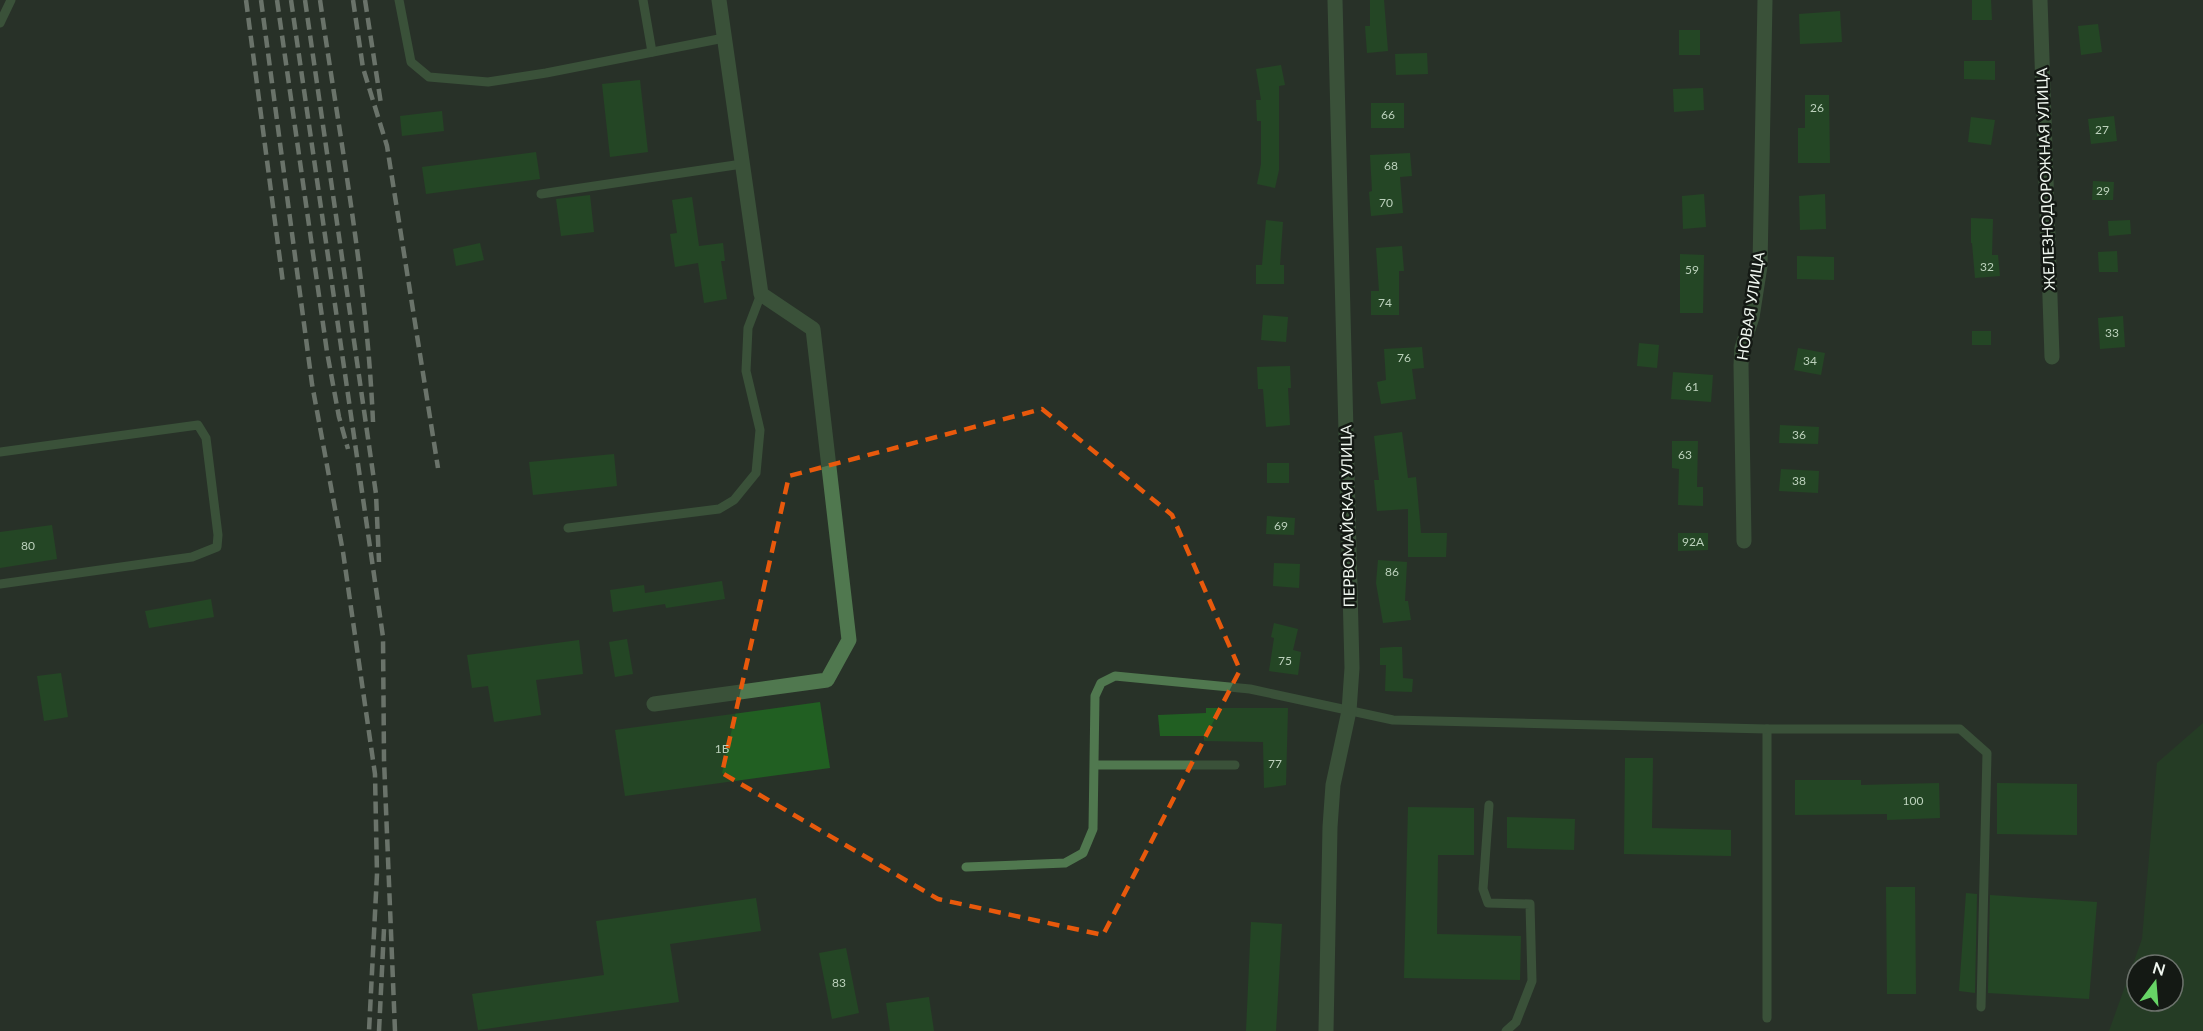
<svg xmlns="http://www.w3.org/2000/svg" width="2203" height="1031" font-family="Lato,sans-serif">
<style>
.green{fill:#234922;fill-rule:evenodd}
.building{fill:#215f22}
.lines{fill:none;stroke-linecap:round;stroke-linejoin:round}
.lane{stroke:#50784f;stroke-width:9}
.street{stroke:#50784f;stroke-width:15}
.rail{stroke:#bbc3bb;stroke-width:4.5;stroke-dasharray:12 6;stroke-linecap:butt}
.marked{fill:none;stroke:#e8590c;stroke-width:4.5;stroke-dasharray:12 8;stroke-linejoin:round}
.labels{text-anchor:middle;stroke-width:5;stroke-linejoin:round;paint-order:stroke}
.number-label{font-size:12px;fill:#bcd1bc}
.street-label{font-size:15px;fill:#f0f7f0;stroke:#141914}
</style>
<rect width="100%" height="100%" fill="#283228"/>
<path class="green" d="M2203,723V1031H2109L2142,939L2157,763ZM2137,965H2173V1001H2137Z"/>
<g class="building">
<polygon points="1370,0 1384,0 1388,51 1367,53 1365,26 1370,26"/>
<polygon points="1972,0 1991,0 1992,20 1972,20"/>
<polygon points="1840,11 1842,42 1800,44 1799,14"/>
<polygon points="2098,24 2102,52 2081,55 2078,26"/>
<rect x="1679" y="30" width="21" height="25"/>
<polygon points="1427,53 1428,74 1396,75 1395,54"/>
<polygon points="1964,61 1995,61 1995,80 1964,79"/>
<polygon points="1281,65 1285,85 1279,86 1279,170 1275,188 1257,184 1261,164 1261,121 1257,121 1256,100 1261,100 1256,69"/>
<polygon points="640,80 648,152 610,157 602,84"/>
<polygon points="1703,88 1704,110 1674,112 1673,89"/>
<polygon points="1805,95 1829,95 1830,163 1798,163 1798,128 1805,128"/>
<rect x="1371" y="103" width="33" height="25"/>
<polygon points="442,111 444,131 402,136 400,116"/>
<polygon points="2114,116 2117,141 2091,144 2088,119"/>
<polygon points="1971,117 1995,120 1991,145 1968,142"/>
<polygon points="536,152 540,179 426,194 422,167"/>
<polygon points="1410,153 1412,176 1400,177 1403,213 1371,216 1369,192 1372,191 1370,155"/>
<polygon points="2093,181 2114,182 2113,200 2092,200"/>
<polygon points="1704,194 1706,227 1683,229 1682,196"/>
<polygon points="1825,194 1826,229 1800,230 1799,196"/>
<polygon points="590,195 594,232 561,236 556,199"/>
<polygon points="692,197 699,246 723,243 725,261 721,261 727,299 704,303 698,263 675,267 670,234 677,233 672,200"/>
<polygon points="1971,218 1993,219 1992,255 1998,255 2000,276 1975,278 1972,243 1971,243"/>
<polygon points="1266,220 1283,222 1280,265 1284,265 1284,284 1256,284 1256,265 1262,265"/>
<polygon points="2130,220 2131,234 2109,236 2108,221"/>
<polygon points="480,243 484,260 456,266 453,249"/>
<polygon points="1402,246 1404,271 1399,271 1399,315 1371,315 1371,291 1379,291 1376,248"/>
<polygon points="2117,251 2118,272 2099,272 2098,252"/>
<polygon points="1680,254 1704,255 1703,313 1680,313"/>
<polygon points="1797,256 1834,257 1834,280 1797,279"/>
<polygon points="1263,315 1288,317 1286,342 1261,340"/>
<polygon points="2123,316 2125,347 2100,349 2098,318"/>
<rect x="1972" y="331" width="19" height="14"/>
<polygon points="1639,343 1659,345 1657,368 1637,366"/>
<polygon points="1422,347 1424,368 1412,369 1416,399 1381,404 1377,382 1386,380 1384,349"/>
<polygon points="1798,348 1825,353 1821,375 1794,370"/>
<polygon points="1290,366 1291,388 1288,388 1290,425 1266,427 1263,389 1258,389 1257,367"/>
<polygon points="1673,372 1713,375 1711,402 1671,399"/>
<polygon points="1780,425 1819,427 1818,444 1779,443"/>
<polygon points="1402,432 1408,478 1416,477 1421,533 1447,533 1446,557 1408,557 1408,509 1377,511 1374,480 1379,480 1374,436"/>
<polygon points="1672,441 1698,441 1697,487 1703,487 1703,506 1678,505 1679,469 1672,468"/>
<polygon points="614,454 617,486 533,495 529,462"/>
<rect x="1267" y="463" width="22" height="20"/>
<polygon points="1781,469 1819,471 1818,493 1779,491"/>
<polygon points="1267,516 1295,518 1294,535 1266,534"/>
<polygon points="52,525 57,559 0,568 0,532"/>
<polygon points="1678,533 1708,533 1708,550 1678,551"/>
<polygon points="1378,560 1407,562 1405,601 1408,601 1411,620 1383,623 1376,583"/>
<polygon points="1274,563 1300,564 1299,588 1273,586"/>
<polygon points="722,581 725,599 666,608 665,604 613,612 610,590 644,585 645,593"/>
<polygon points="211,599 214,617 149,628 145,611"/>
<polygon points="1274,623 1298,629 1293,650 1301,652 1298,675 1269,671 1274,638 1271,637"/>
<polygon points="627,639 633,674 615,677 609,642"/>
<polygon points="579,640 583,674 536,680 541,715 494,722 488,686 472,688 467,655"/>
<polygon points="1393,647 1402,647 1403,678 1413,679 1412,692 1385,691 1386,665 1380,665 1380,648"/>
<polygon points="61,673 68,717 44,721 37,676"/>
<polygon points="820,702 830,768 625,796 615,730"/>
<polygon points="1206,708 1288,708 1286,785 1264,788 1263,742 1204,741 1204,736 1160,736 1158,715 1206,713"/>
<polygon points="1625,758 1653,758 1652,828 1731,830 1731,856 1624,854"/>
<polygon points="1795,780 1861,780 1861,785 1939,783 1940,818 1887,820 1887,814 1795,815"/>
<polygon points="1997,783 2077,784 2077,835 1997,834"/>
<polygon points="1408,807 1474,808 1474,855 1438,855 1437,934 1521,936 1520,980 1404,978"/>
<polygon points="1507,817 1575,819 1574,850 1507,848"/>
<polygon points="1886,887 1915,887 1916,994 1887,994"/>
<polygon points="1966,893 1977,894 1975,993 1959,991"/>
<polygon points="1990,895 2097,902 2089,999 1988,993"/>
<polygon points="756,898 761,931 670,944 679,1002 478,1030 472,994 604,975 596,921"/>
<polygon points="1251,922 1282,924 1276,1031 1246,1031"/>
<polygon points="846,948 859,1013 832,1019 819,953"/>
<polygon points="929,997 934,1031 890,1031 886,1003"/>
</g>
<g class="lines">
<g class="lane">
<polyline points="399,0 411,62 429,77 488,82 546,73 724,38"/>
<polyline points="643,0 652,52"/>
<polyline points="0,23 11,0"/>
<polyline points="541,194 742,164"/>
<polyline points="0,452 198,425 206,438 218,535 217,547 192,557 0,584"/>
<polyline points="568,528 719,509 734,500 756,473 760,430 746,371 748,328 761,294"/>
<polyline points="1767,729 1767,1018"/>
<polyline points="1096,765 1235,765"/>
<polyline points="1489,805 1483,889 1488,903 1530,904 1532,981 1516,1022 1506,1031"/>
<polyline points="966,867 1065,863 1083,853 1093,829 1095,696 1101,683 1115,676 1250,689 1393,720 1767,729 1960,729 1987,753 1981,1007"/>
</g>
<g class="street">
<polyline points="2040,0 2052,357"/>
<polyline points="1744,541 1741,365 1742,348 1752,317 1760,266 1765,0"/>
<polyline points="654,704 827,680 849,640 813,329 761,294 719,0"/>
<polyline points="1326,1031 1330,827 1333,785 1349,711 1352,668 1335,0"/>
</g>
<g class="rail">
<polyline points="246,0 283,283"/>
<polyline points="261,0 312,384 343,552 375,774 377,874 369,1031"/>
<polyline points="277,0 327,352 339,417 348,449"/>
<polyline points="291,0 383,637 384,760 395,1031"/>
<polyline points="305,0 376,494 379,562"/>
<path d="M320,0C340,140 367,281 373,422"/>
<polyline points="353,0 363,68 387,146 438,468"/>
<polyline points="365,0 381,104"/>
<polyline points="379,1031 384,929"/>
</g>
</g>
<path d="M0 0H2203V1031H0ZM1042,409L1172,515L1240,670L1103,935L938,899L722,773L789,476Z" fill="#283228" fill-opacity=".55" fill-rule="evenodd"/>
<path class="marked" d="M1042,409L1172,515L1240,670L1103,935L938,899L722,773L789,476Z"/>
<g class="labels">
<g class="number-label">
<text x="1817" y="112">26</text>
<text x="1388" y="119">66</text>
<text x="2102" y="134">27</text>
<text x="1391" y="170">68</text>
<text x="2103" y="195">29</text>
<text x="1386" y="207">70</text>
<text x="1987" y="271">32</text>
<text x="1692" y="274">59</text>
<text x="1385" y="307">74</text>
<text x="2112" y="337">33</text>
<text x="1404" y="362">76</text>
<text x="1810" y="365">34</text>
<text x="1692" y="391">61</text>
<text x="1799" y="439">36</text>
<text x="1685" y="459">63</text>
<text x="1799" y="485">38</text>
<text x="1281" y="530">69</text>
<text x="1693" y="546">92А</text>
<text x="28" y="550">80</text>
<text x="1392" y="576">86</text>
<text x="1285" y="665">75</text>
<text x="722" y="753">1Б</text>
<text x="1275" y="768">77</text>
<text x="1913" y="805">100</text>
<text x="839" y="987">83</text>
</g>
<g class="street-label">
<text transform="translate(2046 179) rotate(-92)" y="5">ЖЕЛЕЗНОДОРОЖНАЯ УЛИЦА</text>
<text transform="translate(1751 306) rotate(-81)" y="5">НОВАЯ УЛИЦА</text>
<text transform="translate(1348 516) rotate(-91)" y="5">ПЕРВОМАЙСКАЯ УЛИЦА</text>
</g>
</g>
<g transform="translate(2155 983) rotate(16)"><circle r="28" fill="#141914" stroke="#6c726c" stroke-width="1.5"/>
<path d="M0-4.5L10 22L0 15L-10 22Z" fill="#67d466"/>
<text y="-9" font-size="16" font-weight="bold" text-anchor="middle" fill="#f0f7f0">N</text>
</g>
</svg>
